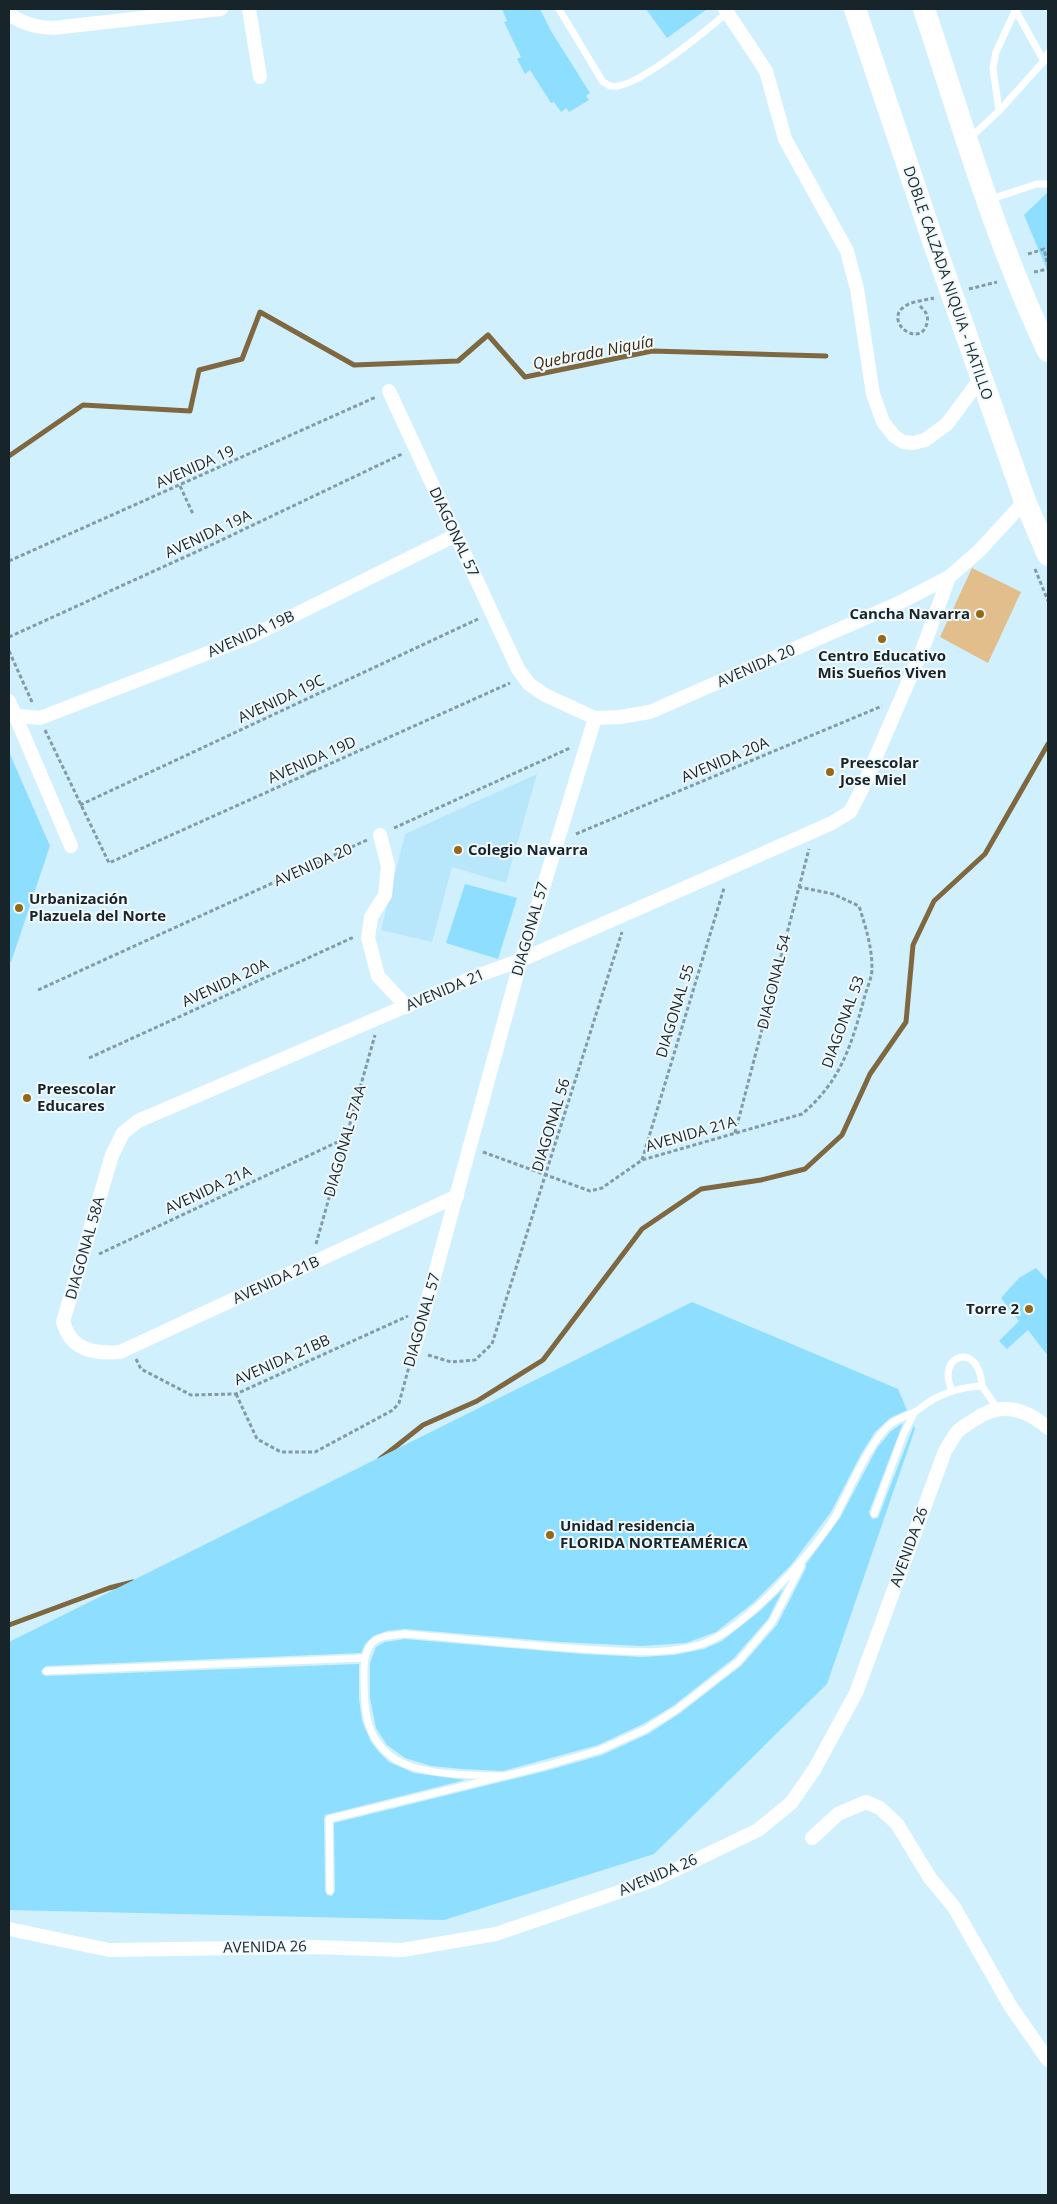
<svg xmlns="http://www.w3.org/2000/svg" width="1057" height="2204" font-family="'Open Sans',sans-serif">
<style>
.built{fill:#b8e7fb}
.green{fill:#e1be8b}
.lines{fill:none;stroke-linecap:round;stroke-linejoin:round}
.stream{stroke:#7f6840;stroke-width:5}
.building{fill:#8ddeff}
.path{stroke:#839ba5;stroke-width:3;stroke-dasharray:4 2.5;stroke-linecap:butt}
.service{stroke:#fff;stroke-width:7}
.minor{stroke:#fff;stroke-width:14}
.trunk{stroke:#fff;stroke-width:22}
.poi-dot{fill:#956816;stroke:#f1f9fc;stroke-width:2}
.labels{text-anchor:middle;stroke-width:4;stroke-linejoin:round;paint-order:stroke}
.street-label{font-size:15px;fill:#17252b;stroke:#f1f9fc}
.poi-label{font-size:15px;font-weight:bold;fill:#17252b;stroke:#f1f9fc;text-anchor:start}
.water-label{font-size:16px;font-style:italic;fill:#3e2d11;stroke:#f1f9fc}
</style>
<rect width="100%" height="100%" fill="#d1f0fd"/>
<polygon class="built" points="537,774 506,883 452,867 432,942 381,930 405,834"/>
<polygon class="green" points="972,568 1021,592 988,663 940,637"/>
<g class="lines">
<g class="stream">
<polyline points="9,456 83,405 190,411 199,370 242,359 260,312 354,365 458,361 488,335 525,377 652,351 826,356"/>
<polyline points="380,1459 423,1425 477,1401 543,1360 642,1229 701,1189 761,1180 805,1169 842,1135 870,1074 906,1022 913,945 934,901 985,854 1048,744"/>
<polyline points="9,1625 109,1588 133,1582"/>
</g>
</g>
<g class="building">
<polygon points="502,9 540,9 551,31 590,93 586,96 589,100 569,112 566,108 561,112 554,102 551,103 530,70 525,74 517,59 521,57 504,22 507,21"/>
<polygon points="646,9 707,9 667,38"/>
<polygon points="1048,192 1048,272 1024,215"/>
<polygon points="9,752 50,846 11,962 9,961"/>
<polygon points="465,884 517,898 498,959 446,943"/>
<polygon points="1036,1268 1048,1281 1048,1356 1028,1330 1007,1349 999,1341 1019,1321 1001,1298 1019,1278"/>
<polygon points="692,1302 898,1389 907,1410 890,1418 875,1432 861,1454 831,1512 791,1565 753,1603 716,1632 686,1643 642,1646 560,1642 405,1629 387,1631 373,1636 365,1644 361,1653 46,1666 41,1671 42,1674 46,1676 359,1664 359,1699 362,1721 371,1742 379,1752 389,1762 414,1773 465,1780 325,1815 324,1819 325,1891 327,1895 332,1896 335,1891 334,1823 546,1771 602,1755 648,1734 679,1714 741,1666 777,1625 806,1568 806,1564 840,1518 877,1448 891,1431 903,1423 869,1512 872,1519 878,1518 914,1425 915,1429 827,1684 654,1854 444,1920 9,1910 9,1642"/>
<polygon points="783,1589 768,1619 734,1658 673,1706 643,1724 598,1745 503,1771 462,1769 431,1766 405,1758 387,1745 376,1728 370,1698 370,1663 376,1647 385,1642 405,1639 582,1654 642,1657 674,1655 704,1649 722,1641 760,1611"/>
</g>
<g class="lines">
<g class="path">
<polyline points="1028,254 1044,249 1048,265"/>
<polyline points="1034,272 1048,269"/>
<polyline points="969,289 997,282"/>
<path d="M920,306C925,311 929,315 927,323C920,351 880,319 907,305C914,301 926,300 934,298"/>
<polyline points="180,486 193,514"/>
<polyline points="9,561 376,397"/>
<polyline points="1035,569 1048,601"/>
<polyline points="9,637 209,546 402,454"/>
<polyline points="9,651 32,702"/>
<polyline points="45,730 109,863 510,683"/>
<polyline points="304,759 311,773"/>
<polyline points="80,805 478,619"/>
<polyline points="394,828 570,748"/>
<polyline points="576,834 882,706"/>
<polyline points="38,990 367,840"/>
<polyline points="89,1058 354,937"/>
<polyline points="735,1133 809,849"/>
<path d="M483,1152L590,1191L602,1188L642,1160L802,1114C841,1081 851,1046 864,999C866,990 872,978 872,969C872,947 866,928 859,906L833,894L799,887"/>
<polyline points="642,1160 724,888"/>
<polyline points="316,1244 375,1035"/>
<polyline points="99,1254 346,1138"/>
<polyline points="428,1355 451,1362 475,1360 492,1344 622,932"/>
<polyline points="136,1359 141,1369 191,1395 236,1394 408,1316"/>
<polyline points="236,1394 257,1439 281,1452 315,1452 393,1410 399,1403 410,1363"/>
</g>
<g class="service">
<path d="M559,9L603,82C606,83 608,85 610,86C634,92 709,28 728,12"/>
<polyline points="1016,11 1044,61"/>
<polyline points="999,111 993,68 996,52 1016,9"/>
<polyline points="970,138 999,111 1044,61 1048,53"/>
<polyline points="991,199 1037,184 1048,184"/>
<path d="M952,1390C935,1356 979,1339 982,1386"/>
<polyline points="874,1514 903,1435 914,1413"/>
<polyline points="46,1671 364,1658"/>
<path d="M503,1776C473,1775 417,1776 392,1757C364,1736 364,1707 364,1675C364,1663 364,1653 372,1643C380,1635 395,1635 405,1634C464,1639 523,1645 582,1649C621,1651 664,1656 702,1644C743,1631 814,1552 836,1515C850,1489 867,1447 887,1427C895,1419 904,1417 913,1413C919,1410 924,1405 929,1402C946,1391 963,1387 982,1386L997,1408"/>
<polyline points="330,1891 329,1819 545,1766 600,1750 646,1729 676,1710 738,1662 772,1622 801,1566"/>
</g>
<g class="minor">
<polyline points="249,9 260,77"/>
<polyline points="725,9 766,71 785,139 847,251 857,289 873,394 883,422 894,436 903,442 913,443 925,440 947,424 981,378"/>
<path d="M9,14C23,24 36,27 53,28L221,9"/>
<polyline points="389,391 518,669 529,684 545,695 595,718 620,717 650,712 897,604 949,577 979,551 1025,501"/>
<polyline points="9,701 71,846"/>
<polyline points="9,715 40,718 252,636 456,535"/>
<polyline points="380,835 388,866 385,895 371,917 368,938 378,976 407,1007"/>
<path d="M457,1196L120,1352C93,1354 71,1350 63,1322L112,1155L123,1133L138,1121L474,977L521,960L830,824L850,812L861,791L923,648L949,577"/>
<polyline points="414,1350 521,960 595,718"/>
<polyline points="812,1838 838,1814 866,1802 880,1808 897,1824 930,1878 954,1907 1011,2007 1048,2060"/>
<path d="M9,1929L109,1950L315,1947L402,1950L496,1934L654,1880L758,1830L791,1803L814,1770L856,1693L945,1451C949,1445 953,1437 958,1431C962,1427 969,1423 974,1420C1000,1401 1025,1408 1048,1428"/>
</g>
<g class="trunk">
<polyline points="855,9 931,235 1025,501 1048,555"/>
<path d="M924,9C962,123 996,242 1048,351"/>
</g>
</g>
<g class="poi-dot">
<circle cx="980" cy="614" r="5"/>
<circle cx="882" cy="639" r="5"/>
<circle cx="830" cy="772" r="5"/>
<circle cx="458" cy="850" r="5"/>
<circle cx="19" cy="908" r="5"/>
<circle cx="27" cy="1098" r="5"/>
<circle cx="1029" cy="1309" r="5"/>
<circle cx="550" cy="1535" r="5"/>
</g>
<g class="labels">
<g class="street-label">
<text transform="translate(948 283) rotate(71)" y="5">DOBLE CALZADA NIQUIA - HATILLO</text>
<text transform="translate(195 467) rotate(-24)" y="5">AVENIDA 19</text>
<text transform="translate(454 532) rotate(65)" y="5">DIAGONAL 57</text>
<text transform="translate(208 534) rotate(-25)" y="5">AVENIDA 19A</text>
<text transform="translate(251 634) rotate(-24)" y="5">AVENIDA 19B</text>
<text transform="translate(756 666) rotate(-24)" y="5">AVENIDA 20</text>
<text transform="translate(281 699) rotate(-25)" y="5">AVENIDA 19C</text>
<text transform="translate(312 760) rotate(-24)" y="5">AVENIDA 19D</text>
<text transform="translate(725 760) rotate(-23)" y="5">AVENIDA 20A</text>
<text transform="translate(313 865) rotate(-24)" y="5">AVENIDA 20</text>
<text transform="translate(530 929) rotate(-74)" y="5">DIAGONAL 57</text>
<text transform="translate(774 982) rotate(-76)" y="5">DIAGONAL 54</text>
<text transform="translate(225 983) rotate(-25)" y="5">AVENIDA 20A</text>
<text transform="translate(445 990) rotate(-23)" y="5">AVENIDA 21</text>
<text transform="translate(675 1011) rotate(-73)" y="5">DIAGONAL 55</text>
<text transform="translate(843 1022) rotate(-70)" y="5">DIAGONAL 53</text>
<text transform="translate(551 1125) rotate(-73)" y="5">DIAGONAL 56</text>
<text transform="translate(691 1134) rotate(-16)" y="5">AVENIDA 21A</text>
<text transform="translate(345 1141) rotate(-74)" y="5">DIAGONAL 57AA</text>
<text transform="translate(208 1190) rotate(-25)" y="5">AVENIDA 21A</text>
<text transform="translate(85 1248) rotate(-74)" y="5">DIAGONAL 58A</text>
<text transform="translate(276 1280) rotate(-25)" y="5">AVENIDA 21B</text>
<text transform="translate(422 1320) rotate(-74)" y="5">DIAGONAL 57</text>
<text transform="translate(282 1360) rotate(-24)" y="5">AVENIDA 21BB</text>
<text transform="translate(909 1547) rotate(-70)" y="5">AVENIDA 26</text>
<text transform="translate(658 1875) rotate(-23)" y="5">AVENIDA 26</text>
<text transform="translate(265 1947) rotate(-1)" y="5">AVENIDA 26</text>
</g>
<g class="poi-label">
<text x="970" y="619" text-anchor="end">Cancha Navarra</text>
<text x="882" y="661" text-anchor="middle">Centro Educativo<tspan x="882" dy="17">Mis Sueños Viven</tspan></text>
<text x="840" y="768">Preescolar<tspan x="840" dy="17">Jose Miel</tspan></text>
<text x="468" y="855">Colegio Navarra</text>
<text x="29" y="904">Urbanización<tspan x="29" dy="17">Plazuela del Norte</tspan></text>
<text x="37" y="1094">Preescolar<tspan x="37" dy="17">Educares</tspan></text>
<text x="1019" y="1314" text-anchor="end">Torre 2</text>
<text x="560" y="1531">Unidad residencia<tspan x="560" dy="17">FLORIDA NORTEAMÉRICA</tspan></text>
</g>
<g class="water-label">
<text transform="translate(593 352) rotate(-11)" y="6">Quebrada Niquía</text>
</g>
</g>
<rect width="1057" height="2204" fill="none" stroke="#17252b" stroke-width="20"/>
</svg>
